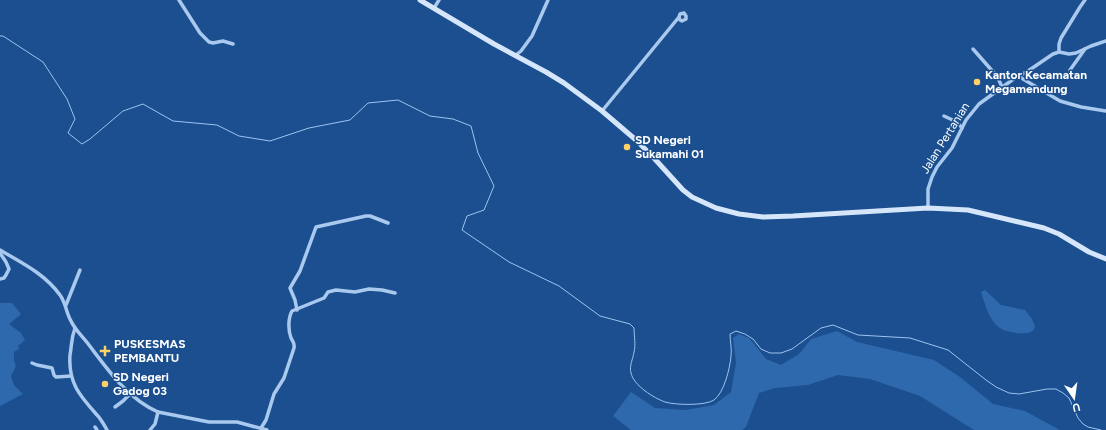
<svg xmlns="http://www.w3.org/2000/svg" width="1106" height="430" font-family="Figtree,sans-serif">
<style>
.green{fill:#2e69ad}
.lines{fill:none;stroke-linecap:round;stroke-linejoin:round}
.stream{stroke:#9cc4f0;stroke-width:1}
.street{stroke:#a9c9ee;stroke-width:3.5}
.secondary{stroke:#d6e6fa;stroke-width:5}
.poi-dot{fill:#ffd166;stroke:#1b4f8f;stroke-width:1.5}
.labels{text-anchor:middle;stroke-width:3;stroke-linejoin:round;paint-order:stroke}
.poi-label{font-size:12px;font-weight:bold;fill:#fff;stroke:#1b4f8f;text-anchor:start}
.street-label{font-size:12px;fill:#fff;stroke:#1b4f8f}
</style>
<rect width="100%" height="100%" fill="#1b4f8f"/>
<g class="green">
<path d="M985,290L1001,305L1025,310L1032,319L1035,326L1034,330C1028,334 1023,334 1016,333C1011,332 1004,331 1000,328C989,321 985,304 981,292Z"/>
<polygon points="0,303 12,303 21,314 9,324 21,333 25,340 18,346 19,349 14,352 14,361 16,366 11,376 14,385 23,394 0,406"/>
<polygon points="837,331 857,342 934,360 960,377 993,404 1025,411 1058,429 1059,430 974,430 920,396 870,379 838,375 808,385 775,388 759,393 746,427 742,430 631,430 613,416 631,392 655,408 686,410 714,405 731,392 736,363 733,338 739,334 749,338 766,359 781,365 799,354 811,339"/>
</g>
<g class="lines">
<path class="stream" d="M0,36H3L43,62L67,99L75,119L68,133L82,144L90,139L123,111L143,104L173,121L217,125L239,136L270,141L309,128L350,120L368,103L398,100L430,116L453,119L471,126L478,153L494,186L484,210L467,216L462,230L509,262L559,286L600,316L630,324L634,328C634,336 636,345 634,352C633,359 629,366 631,373C634,386 654,398 665,402C675,405 705,406 714,400C724,393 730,368 731,356C732,349 730,341 730,334L736,331L745,334L753,339L761,349L770,353H781L792,349L821,328L833,325L858,335L910,338L948,350L986,380L996,387L1009,393L1019,394L1047,389H1056L1063,393L1069,398L1078,418L1083,424L1088,427L1101,430"/>
<g class="street">
<polyline points="179,0 200,33 209,42 213,43 223,41 233,44"/>
<polyline points="434,8 439,0"/>
<polyline points="973,49 995,74 998,78 1002,87"/>
<polyline points="1059,52 1059,44 1061,38 1080,7 1085,0"/>
<polyline points="516,55 521,51 532,36 548,0"/>
<polyline points="1070,70 1085,49"/>
<polyline points="1018,76 1060,101 1081,107 1106,111"/>
<polyline points="602,111 679,17 680,14 684,13 686,16 686,19 682,21 680,20 679,17"/>
<polyline points="944,116 957,122 962,128"/>
<polyline points="928,208 928,189 932,177 937,167 952,148 966,120 979,104 1015,78 1028,71 1053,54 1059,52 1069,54 1076,53 1091,46 1106,41"/>
<path d="M0,250C22,263 45,274 60,295C66,303 66,313 71,321C75,330 83,337 89,345C108,370 128,399 158,412L209,422H237L267,430"/>
<polyline points="0,253 6,262 9,269 6,275 4,278 0,279"/>
<polyline points="66,305 80,270"/>
<polyline points="297,310 295,300 290,288 300,271 316,227 366,216 370,216 388,223"/>
<path d="M75,328C71,339 72,344 70,355C68,383 80,396 97,415C101,419 104,425 107,430"/>
<polyline points="32,363 37,365 52,368 54,375 56,377 71,376"/>
<polyline points="115,407 123,401 130,394"/>
<polyline points="95,427 97,430"/>
<path d="M261,428L266,420L274,394L284,378L294,348C295,343 293,342 291,338C288,330 288,318 292,311L324,298L328,292L336,290L355,292L369,289L382,290L395,293"/>
<polyline points="150,430 155,424 158,412"/>
</g>
<polyline class="secondary" points="420,0 494,44 546,72 564,83 602,111 636,140 653,157 683,190 692,197 716,208 739,214 763,217 793,216 928,208 968,210 1044,228 1059,234 1089,252 1106,259"/>
</g>
<g class="poi-dot">
<circle cx="977" cy="82" r="4"/>
<circle cx="627" cy="147" r="4"/>
<path d="M103 345h4v4h4v4h-4v4h-4v-4h-4v-4h4z"/>
<circle cx="105" cy="384" r="4"/>
</g>
<g class="labels">
<g class="poi-label">
<text x="985" y="79">Kantor Kecamatan<tspan x="985" dy="14">Megamendung</tspan></text>
<text x="635" y="144">SD Negeri<tspan x="635" dy="14">Sukamahi 01</tspan></text>
<text x="114" y="348">PUSKESMAS<tspan x="114" dy="14">PEMBANTU</tspan></text>
<text x="113" y="381">SD Negeri<tspan x="113" dy="14">Gadog 03</tspan></text>
</g>
<g class="street-label">
<text transform="translate(945 138) rotate(-58)" y="4">Jalan Pertanian</text>
</g>
</g>
<g transform="translate(1074 398) rotate(167)" stroke="#1b4f8f" stroke-width="3" paint-order="stroke">
<path d="M0-3L7 15L0 10L-7 15Z" fill="#ffffff"/>
<text y="-6" font-size="11" font-weight="bold" text-anchor="middle" fill="#ffffff">U</text>
</g>
</svg>
